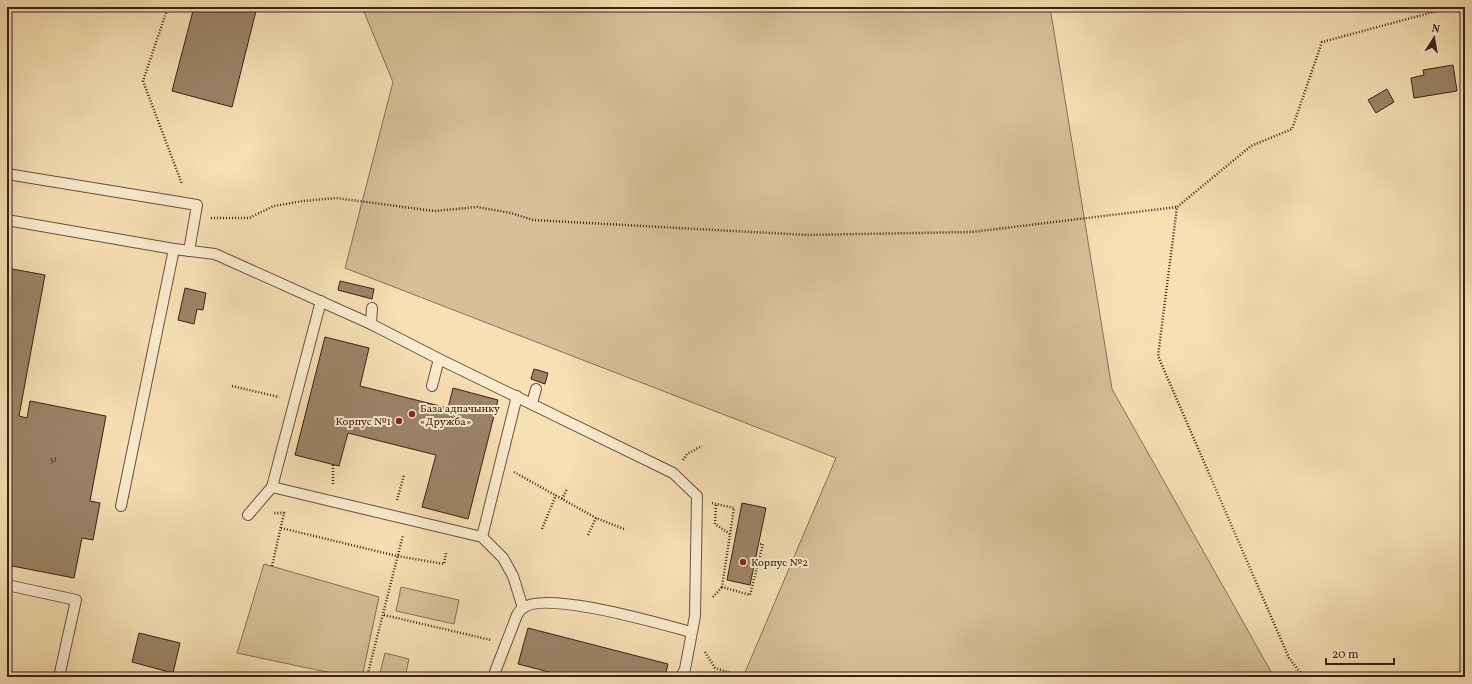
<svg xmlns="http://www.w3.org/2000/svg" width="1472" height="684" font-family="Vollkorn,serif">
<style>
.green{fill:#d7c099;stroke:#897058}
.building{fill:#9d8468;stroke:#3b2116}
.lines{fill:none;stroke-linecap:round;stroke-linejoin:round}
.service-casing{stroke:#6a513e;stroke-width:12}
.path{stroke:#3b2116;stroke-width:2.5;stroke-dasharray:1 2;stroke-linecap:butt}
.service{stroke:#faebce;stroke-width:10}
.poi-dot{fill:#8f2418;stroke:#faebce;stroke-width:1.5}
.labels{text-anchor:middle;stroke-width:4;stroke-linejoin:round;paint-order:stroke}
.number-label{font-size:9px;fill:#543a2a}
.poi-label{font-size:11px;fill:#3b2116;stroke:#faebce;text-anchor:start}
</style>
<rect width="100%" height="100%" fill="#f7e0b4"/>
<filter id="stains"><feTurbulence type="fractalNoise" baseFrequency=".005" numOctaves="4"/><feColorMatrix values="0 0 0 0 .2 0 0 0 0 .09 0 0 0 0 .02 0 0 0 .5 -.17"/></filter>
<radialGradient id="worn" r=".72"><stop offset=".6" stop-color="#630" stop-opacity="0"/><stop offset="1" stop-color="#630" stop-opacity=".3"/></radialGradient>
<g class="green">
<polygon points="362,7 1050,7 1112,389 1274,677 743,677 836,458 345,268 393,82"/>
<polygon points="264,564 379,597 362,677 350,677 237,653"/>
<polygon points="401,587 459,600 454,624 396,611"/>
<polygon points="385,653 409,659 405,677 379,677"/>
</g>
<g class="building">
<polygon points="194,7 257,7 232,107 172,91"/>
<polygon points="1453,65 1457,91 1414,98 1411,78 1424,75 1423,70"/>
<polygon points="1387,89 1394,102 1376,113 1368,100"/>
<polygon points="7,268 45,275 19,416 27,418 30,401 106,416 90,501 100,503 93,540 82,538 74,578 7,565"/>
<polygon points="340,281 374,289 372,299 338,290"/>
<polygon points="185,288 206,293 203,310 197,309 194,324 178,320"/>
<polygon points="325,337 369,348 360,386 448,408 453,388 498,400 468,519 422,507 436,455 348,433 339,466 295,455"/>
<polygon points="534,369 548,373 545,384 531,379"/>
<polygon points="742,503 766,508 750,585 727,580"/>
<polygon points="528,628 668,664 665,677 568,677 518,664"/>
<polygon points="139,633 180,643 173,673 132,662"/>
</g>
<g class="lines">
<defs>
<g id="service">
<polyline points="7,174 197,205 189,251"/>
<polyline points="7,220 174,249 215,254 371,324 439,359 673,473 697,496 695,616 685,669 681,677"/>
<polyline points="371,324 372,308"/>
<polyline points="432,386 439,359"/>
<polyline points="532,403 536,389"/>
<polyline points="272,487 482,537 503,558 513,576 523,608"/>
<polyline points="121,506 174,249"/>
<polyline points="248,515 272,487 321,301"/>
<polyline points="482,537 517,396"/>
<polyline points="7,585 76,600 59,677"/>
<path d="M496,677L495,672L517,615C518,613 520,610 523,608C546,590 661,624 691,632"/>
</g>
</defs>
<use href="#service" class="service-casing"/>
<g class="path">
<polyline points="168,7 143,81 182,184"/>
<polyline points="211,218 249,218 274,206 303,201 336,198 434,211 477,207 511,213 533,220 807,235 972,232 1177,207"/>
<polyline points="232,386 279,397"/>
<polyline points="683,460 687,454 702,446"/>
<polyline points="333,465 333,484"/>
<polyline points="514,472 596,518 624,529"/>
<polyline points="562,499 567,489"/>
<polyline points="397,500 404,475"/>
<polyline points="712,503 734,508 722,587 750,595 763,544 759,544"/>
<polyline points="716,505 715,524 730,534"/>
<polyline points="281,528 397,556 444,564 446,553"/>
<polyline points="542,529 556,495"/>
<polyline points="588,535 596,518"/>
<polyline points="272,566 284,513 273,513"/>
<polyline points="713,597 722,587"/>
<polyline points="384,615 491,640"/>
<polyline points="705,652 715,668 744,677"/>
<polyline points="367,677 403,535"/>
<polyline points="1304,677 1289,658 1158,356 1177,207 1251,146 1292,129 1322,42 1452,7"/>
</g>
<use href="#service" class="service"/>
</g>
<g class="poi-dot">
<circle cx="412" cy="414" r="4"/>
<circle cx="399" cy="421" r="4"/>
<circle cx="743" cy="562" r="4"/>
</g>
<g class="labels">
<g class="number-label">
<text x="53" y="462">31</text>
</g>
<g class="poi-label">
<text x="420" y="412">База адпачынку<tspan x="420" dy="13">«Дружба»</tspan></text>
<text x="391" y="425" text-anchor="end">Корпус №1</text>
<text x="751" y="566">Корпус №2</text>
</g>
</g>
<rect width="1472" height="684" fill="none" stroke="#f7e0b4" stroke-width="24"/>
<rect x="8" y="8" width="1456" height="668" fill="none" stroke="#3b2116" stroke-width="2"/>
<rect x="12" y="12" width="1448" height="660" fill="none" stroke="#3b2116"/>
<g transform="translate(1434 38) rotate(11)" stroke="#faebce" stroke-width="3" paint-order="stroke">
<path d="M0-3L7 15L0 10L-7 15Z" fill="#3b2116"/>
<text y="-6" font-size="11" font-weight="bold" text-anchor="middle" fill="#3b2116">N</text>
</g>
<path d="M1326 658v6h68v-6" fill="none" stroke="#3b2116" stroke-width="2"/>
<text x="1332" y="658" font-size="12" fill="#3b2116" stroke="#faebce" stroke-width="3" paint-order="stroke">20 m</text>
<rect width="100%" height="100%" filter="url(#stains)"/>
<rect width="100%" height="100%" fill="url(#worn)"/>
</svg>
